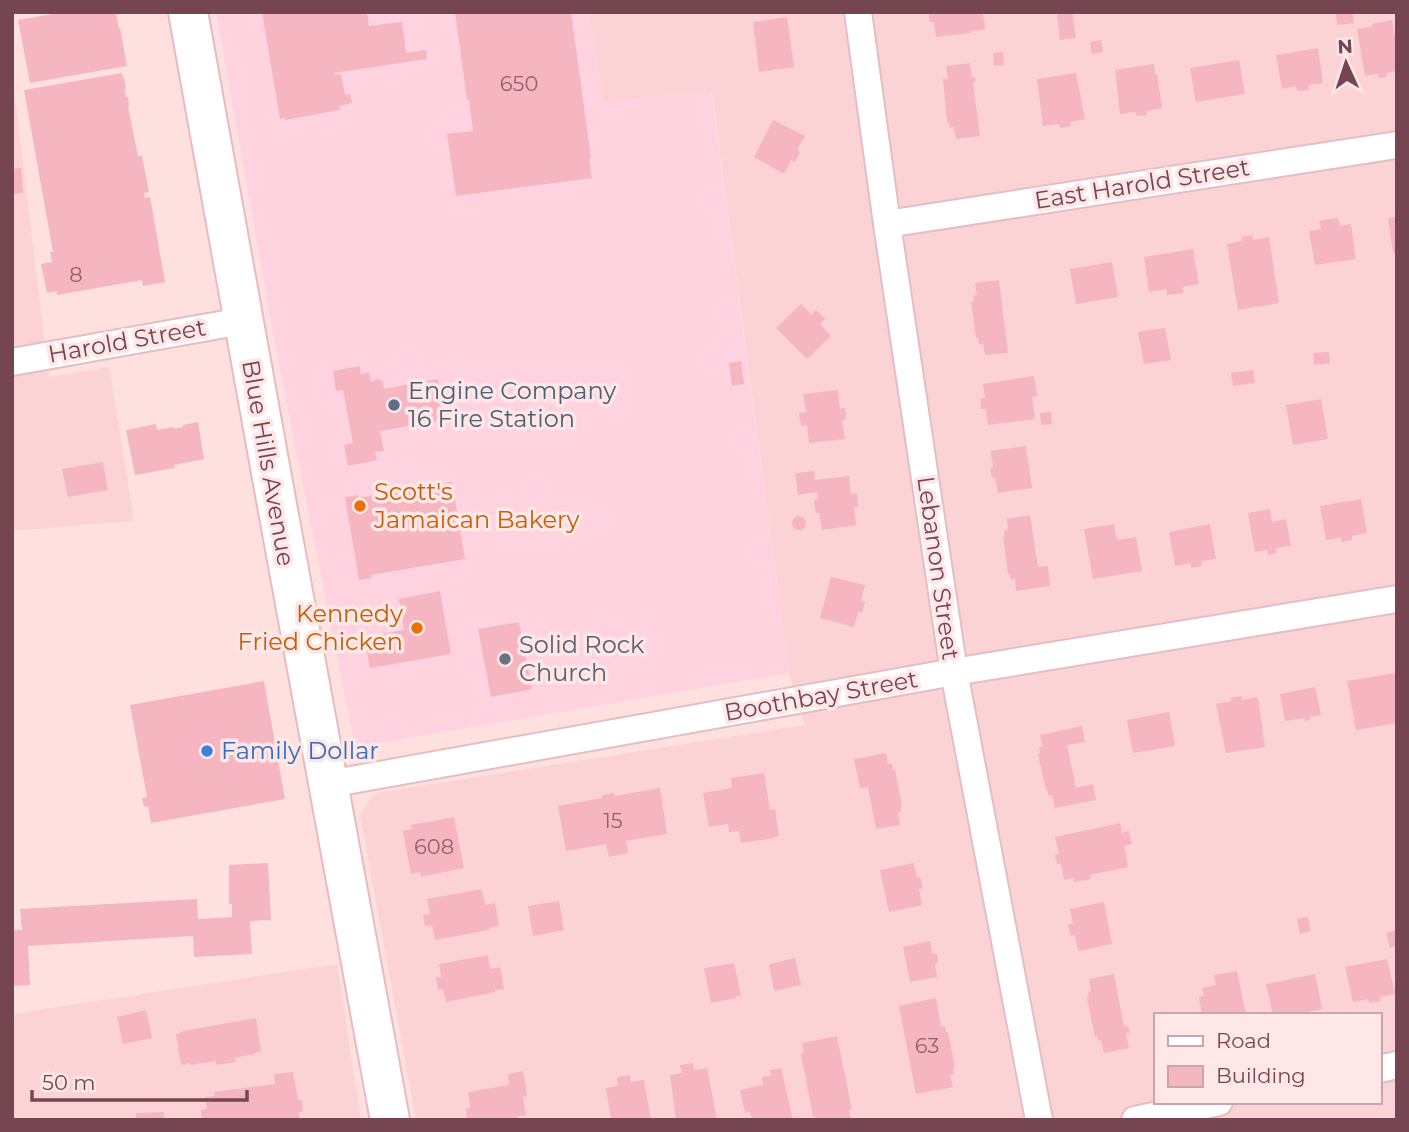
<svg xmlns="http://www.w3.org/2000/svg" width="1409" height="1132" font-family="Montserrat,sans-serif">
<style>
.residential{fill:#fbd3d4;fill-rule:evenodd}
.commercial{fill:#ffd2df}
.building{fill:#f5b5c1}
.lines{fill:none;stroke-linecap:round;stroke-linejoin:round}
.minor-casing{stroke:#e4bec2;stroke-width:30}
.secondary-casing{stroke:#eabac0;stroke-width:42}
.minor{stroke:#fff;stroke-width:26}
.secondary{stroke:#fff;stroke-width:38}
.service-dot{fill:#5c6f8a;stroke:#ffe7e7;stroke-width:2.5}
.food-dot{fill:#e8710a;stroke:#ffe7e7;stroke-width:2.5}
.worship-dot{fill:#6b7280;stroke:#ffe7e7;stroke-width:2.5}
.shop-dot{fill:#3f7fe0;stroke:#ffe7e7;stroke-width:2.5}
.labels{text-anchor:middle;stroke-width:7;stroke-linejoin:round;paint-order:stroke}
.number-label{font-size:21px;fill:#95616d}
.street-label{font-size:24px;fill:#754551;stroke:#ffe7e7}
.service-label{font-size:24px;fill:#4e5e75;stroke:#ffe7e7;text-anchor:start}
.food-label{font-size:24px;fill:#c56008;stroke:#ffe7e7;text-anchor:start}
.worship-label{font-size:24px;fill:#5b616d;stroke:#ffe7e7;text-anchor:start}
.shop-label{font-size:24px;fill:#366cbe;stroke:#ffe7e7;text-anchor:start}
</style>
<rect width="100%" height="100%" fill="#fee0df"/>
<g class="residential">
<path d="M589,12H1397V1120H416L360,814L376,793L805,725L789,673L712,92L603,101ZM1155,1015H1379V1102H1155Z"/>
<polygon points="12,74 49,377 109,367 134,521 12,531"/>
<polygon points="337,964 361,1120 12,1120 12,1014"/>
</g>
<polygon class="commercial" points="216,12 589,12 603,101 711,92 789,673 355,747 277,356"/>
<g class="building">
<polygon points="64,12 116,12 119,29 120,28 127,66 30,83 18,20"/>
<polygon points="262,12 367,12 369,26 402,22 406,53 426,50 427,59 334,73 334,75 341,74 345,95 350,94 352,103 339,106 340,110 285,120 285,118 280,119"/>
<polygon points="455,12 571,12 591,158 589,158 592,178 456,196 447,134 473,131 469,100 467,100"/>
<polygon points="928,12 983,12 985,29 970,31 971,33 936,37 934,22 930,22"/>
<polygon points="1072,12 1076,38 1060,40 1057,14"/>
<polygon points="1352,12 1354,23 1337,25 1336,13"/>
<polygon points="787,17 794,67 759,72 753,22"/>
<polygon points="1392,20 1397,49 1397,71 1386,73 1387,77 1378,78 1378,74 1365,76 1357,29 1372,27 1372,24"/>
<polygon points="1101,40 1103,52 1092,54 1090,42"/>
<polygon points="1318,48 1323,83 1308,85 1309,90 1297,91 1296,86 1282,89 1276,55"/>
<polygon points="1003,52 1004,65 994,66 993,53"/>
<polygon points="1239,60 1245,94 1196,102 1190,68"/>
<polygon points="970,63 972,78 975,77 976,81 973,82 980,136 956,139 954,127 949,128 949,122 947,122 943,79 948,79 946,66"/>
<polygon points="1154,64 1155,74 1157,74 1162,108 1146,111 1147,115 1136,116 1136,112 1120,114 1115,70"/>
<polygon points="122,73 123,78 124,78 126,89 124,89 126,97 128,97 129,107 128,107 138,156 142,156 149,192 144,193 145,198 150,197 165,282 143,286 142,280 57,295 57,291 47,293 41,264 52,262 50,252 53,252 24,90"/>
<polygon points="1076,73 1085,119 1070,122 1071,126 1060,128 1059,124 1043,126 1037,79"/>
<polygon points="773,120 805,136 797,150 800,152 795,162 791,160 784,174 754,157"/>
<polygon points="21,168 23,193 12,194 12,169"/>
<polygon points="1397,217 1397,253 1393,253 1388,218"/>
<polygon points="1338,218 1340,226 1351,224 1356,259 1315,265 1309,231 1321,229 1319,221"/>
<polygon points="1253,235 1253,240 1269,237 1279,303 1238,310 1227,244 1242,241 1241,237"/>
<polygon points="1193,249 1199,284 1182,287 1184,293 1167,295 1166,289 1149,292 1144,257"/>
<polygon points="1112,262 1118,297 1076,304 1070,269"/>
<polygon points="999,280 1008,353 985,355 983,344 979,345 978,338 976,338 971,302 974,301 973,296 977,295 975,283"/>
<polygon points="801,304 812,315 816,310 825,319 820,324 831,336 807,359 776,328"/>
<polygon points="1165,328 1171,360 1144,364 1138,332"/>
<polygon points="1329,352 1330,363 1314,365 1313,353"/>
<polygon points="741,361 744,384 732,386 729,363"/>
<polygon points="359,366 361,374 369,372 371,382 378,379 383,382 384,389 438,379 445,420 380,431 384,451 375,452 377,460 348,466 344,445 353,443 343,390 336,391 333,371"/>
<polygon points="1253,370 1255,383 1233,386 1231,373"/>
<polygon points="1034,376 1037,396 1032,397 1035,419 988,425 986,409 981,409 980,399 985,398 983,384"/>
<polygon points="838,390 840,409 845,408 846,419 842,420 845,439 809,443 807,425 801,426 799,413 806,412 803,394"/>
<polygon points="1321,399 1328,439 1293,445 1286,405"/>
<polygon points="1051,412 1052,424 1041,425 1040,413"/>
<polygon points="198,422 204,459 174,465 175,468 135,475 126,430 156,424 157,430 173,427 173,429 183,427 183,425"/>
<polygon points="1026,446 1032,488 998,493 995,478 992,478 990,468 993,468 991,451"/>
<polygon points="103,462 108,490 68,497 62,469"/>
<polygon points="814,471 815,480 849,476 851,494 857,493 858,507 854,507 856,525 822,530 819,513 816,513 814,500 818,499 817,492 798,495 795,473"/>
<polygon points="452,482 465,559 371,575 372,578 359,580 345,497 358,495 358,498"/>
<polygon points="1361,499 1367,533 1352,536 1352,540 1341,542 1341,538 1326,540 1320,506"/>
<polygon points="1270,509 1272,522 1286,519 1291,546 1276,548 1277,553 1268,555 1267,550 1255,552 1248,513"/>
<polygon points="1030,515 1038,567 1048,566 1050,586 1016,591 1015,579 1011,580 1010,574 1008,574 1003,537 1005,537 1004,531 1008,530 1007,519"/>
<circle cx="799" cy="523" r="7"/>
<polygon points="1114,524 1117,540 1136,537 1142,571 1093,579 1084,529"/>
<polygon points="1210,524 1216,559 1201,561 1202,566 1191,568 1191,563 1175,566 1169,532"/>
<polygon points="831,577 865,585 861,601 865,602 862,613 858,612 854,627 820,618"/>
<polygon points="440,591 451,654 370,668 364,637 404,630 399,599"/>
<polygon points="519,622 532,689 491,697 478,629"/>
<polygon points="1396,673 1397,723 1356,730 1347,681"/>
<polygon points="264,681 285,799 151,823 148,806 144,807 142,798 147,797 130,705"/>
<polygon points="1315,687 1321,715 1310,717 1310,720 1305,721 1304,718 1285,721 1280,694"/>
<polygon points="1241,696 1242,700 1258,697 1265,747 1226,753 1216,704 1231,701 1230,698"/>
<polygon points="1169,712 1175,746 1133,753 1127,720"/>
<polygon points="1082,726 1085,742 1067,745 1076,788 1093,784 1096,800 1055,808 1052,795 1049,796 1047,790 1046,790 1038,754 1040,753 1039,747 1043,747 1040,735"/>
<polygon points="886,753 888,764 892,764 893,770 895,769 902,806 900,807 901,812 898,813 900,825 876,829 868,787 860,788 854,759"/>
<polygon points="764,773 770,810 775,809 779,836 774,837 775,838 741,843 739,831 729,832 728,824 709,827 703,793 732,788 731,778"/>
<polygon points="660,788 667,834 626,841 628,853 609,857 606,844 566,851 558,806 602,798 602,795 614,793 615,796"/>
<polygon points="454,817 464,868 421,877 420,872 411,874 403,831 412,829 411,825"/>
<polygon points="1120,823 1122,833 1129,831 1132,844 1124,846 1128,867 1090,875 1091,879 1074,882 1074,878 1064,880 1061,864 1057,864 1055,855 1059,854 1055,837"/>
<polygon points="268,863 271,920 250,921 252,954 194,957 193,936 28,946 30,985 12,986 12,930 22,930 20,909 197,899 198,919 232,917 232,904 229,904 229,865"/>
<polygon points="914,863 917,878 920,877 923,888 919,889 922,905 889,912 880,870"/>
<polygon points="482,889 485,905 495,903 499,926 489,928 489,930 435,940 432,925 425,926 423,915 430,914 427,899"/>
<polygon points="559,901 564,930 533,936 528,906"/>
<polygon points="1104,902 1112,944 1078,951 1075,935 1071,936 1068,925 1073,924 1070,909"/>
<polygon points="1308,917 1311,931 1300,934 1297,919"/>
<polygon points="1397,930 1397,946 1390,948 1386,933"/>
<polygon points="930,941 932,953 937,954 938,961 935,965 937,977 910,982 903,947"/>
<polygon points="488,955 490,969 500,967 504,989 495,990 495,992 446,1002 443,989 438,990 436,977 441,977 439,964"/>
<polygon points="795,958 801,985 774,991 769,964"/>
<polygon points="1387,959 1395,994 1380,997 1380,1001 1369,1003 1368,999 1353,1002 1345,967"/>
<polygon points="734,963 741,995 736,996 736,998 711,1003 704,968"/>
<polygon points="1237,971 1246,1015 1202,1015 1199,997 1204,996 1202,988 1216,985 1214,975"/>
<polygon points="1114,974 1124,1027 1128,1026 1130,1033 1126,1033 1129,1048 1104,1053 1101,1040 1098,1041 1097,1036 1095,1037 1087,998 1089,998 1088,992 1091,991 1089,979"/>
<polygon points="1315,974 1322,1009 1303,1013 1304,1015 1273,1015 1266,984"/>
<polygon points="936,998 941,1026 945,1026 946,1032 948,1032 955,1068 953,1068 954,1074 950,1075 953,1087 916,1094 899,1006"/>
<polygon points="146,1010 152,1038 123,1044 117,1017"/>
<polygon points="256,1018 261,1052 255,1052 255,1054 235,1058 236,1062 216,1065 216,1061 189,1065 189,1063 181,1065 176,1034 183,1032 183,1031"/>
<polygon points="837,1036 852,1110 849,1110 851,1120 817,1120 816,1117 813,1117 801,1054 804,1053 802,1043"/>
<polygon points="693,1063 694,1070 707,1068 717,1120 676,1120 670,1075 682,1073 680,1065"/>
<polygon points="781,1068 793,1120 752,1120 750,1112 745,1113 740,1090 763,1085 762,1077 771,1076 770,1070"/>
<polygon points="523,1071 527,1096 523,1097 526,1115 518,1116 519,1120 467,1120 466,1109 470,1108 468,1092 509,1085 508,1074"/>
<polygon points="293,1072 298,1100 302,1100 303,1111 299,1112 300,1120 202,1120 201,1110 207,1109 205,1097 215,1096 214,1092 275,1084 274,1074"/>
<polygon points="630,1075 631,1082 644,1080 651,1120 611,1120 606,1088 618,1086 617,1077"/>
<polygon points="164,1112 164,1120 136,1120 136,1113"/>
</g>
<g class="lines">
<defs>
<g id="minor">
<polyline points="858,12 887,224 954,672 1039,1120"/>
<polyline points="887,224 1397,145"/>
<polyline points="12,362 242,321"/>
<polyline points="329,784 954,672 1397,599"/>
<polyline points="1379,1069 1397,1065"/>
<polyline points="1135,1120 1219,1102"/>
</g>
<path id="secondary" d="M188,12C253,382 323,750 390,1120"/>
</defs>
<use href="#minor" class="minor-casing"/>
<use href="#secondary" class="secondary-casing"/>
<use href="#minor" class="minor"/>
<use href="#secondary" class="secondary"/>
</g>
<circle class="service-dot" cx="394" cy="405" r="7"/>
<g class="food-dot">
<circle cx="360" cy="506" r="7"/>
<circle cx="417" cy="628" r="7"/>
</g>
<circle class="worship-dot" cx="505" cy="659" r="7"/>
<circle class="shop-dot" cx="207" cy="751" r="7"/>
<g class="labels">
<g class="number-label">
<text x="519" y="91">650</text>
<text x="76" y="282">8</text>
<text x="613" y="828">15</text>
<text x="434" y="854">608</text>
<text x="927" y="1053">63</text>
</g>
<g class="street-label">
<text transform="translate(1142 184) rotate(-9)" y="8">East Harold Street</text>
<text transform="translate(127 341) rotate(-10)" y="8">Harold Street</text>
<text transform="translate(268 463) rotate(80)" y="8">Blue Hills Avenue</text>
<text transform="translate(938 568) rotate(82)" y="8">Lebanon Street</text>
<text transform="translate(821 696) rotate(-10)" y="8">Boothbay Street</text>
</g>
<g class="service-label">
<text x="408" y="399">Engine Company<tspan x="408" dy="28">16 Fire Station</tspan></text>
</g>
<g class="food-label">
<text x="374" y="500">Scott's<tspan x="374" dy="28">Jamaican Bakery</tspan></text>
<text x="403" y="622" text-anchor="end">Kennedy<tspan x="403" dy="28">Fried Chicken</tspan></text>
</g>
<g class="worship-label">
<text x="519" y="653">Solid Rock<tspan x="519" dy="28">Church</tspan></text>
</g>
<g class="shop-label">
<text x="221" y="759">Family Dollar</text>
</g>
</g>
<rect width="1409" height="1132" fill="none" stroke="#754551" stroke-width="28"/>
<rect x="1154" y="1013" width="228" height="91" fill="#ffe7e7" stroke="#c8a6ab" stroke-width="2"/>
<rect x="1168" y="1036" width="35" height="10" fill="#ffffff" stroke="#c8a6ab" stroke-width="2"/>
<text x="1216" y="1048" font-size="21" fill="#754551">Road</text>
<rect x="1168" y="1066" width="35" height="21" fill="#f5b5c1" stroke="#c8a6ab" stroke-width="2"/>
<text x="1216" y="1083" font-size="21" fill="#754551">Building</text>
<g transform="translate(1346 63) rotate(357)" stroke="#ffe7e7" stroke-width="5" paint-order="stroke">
<path d="M0-5L12 26L0 18L-12 26Z" fill="#754551"/>
<text y="-10" font-size="19" font-weight="bold" text-anchor="middle" fill="#754551">N</text>
</g>
<path d="M32 1090v10h215v-10" fill="none" stroke="#754551" stroke-width="3.5"/>
<text x="42" y="1090" font-size="21" fill="#754551" stroke="#ffe7e7" stroke-width="5" paint-order="stroke">50 m</text>
</svg>
